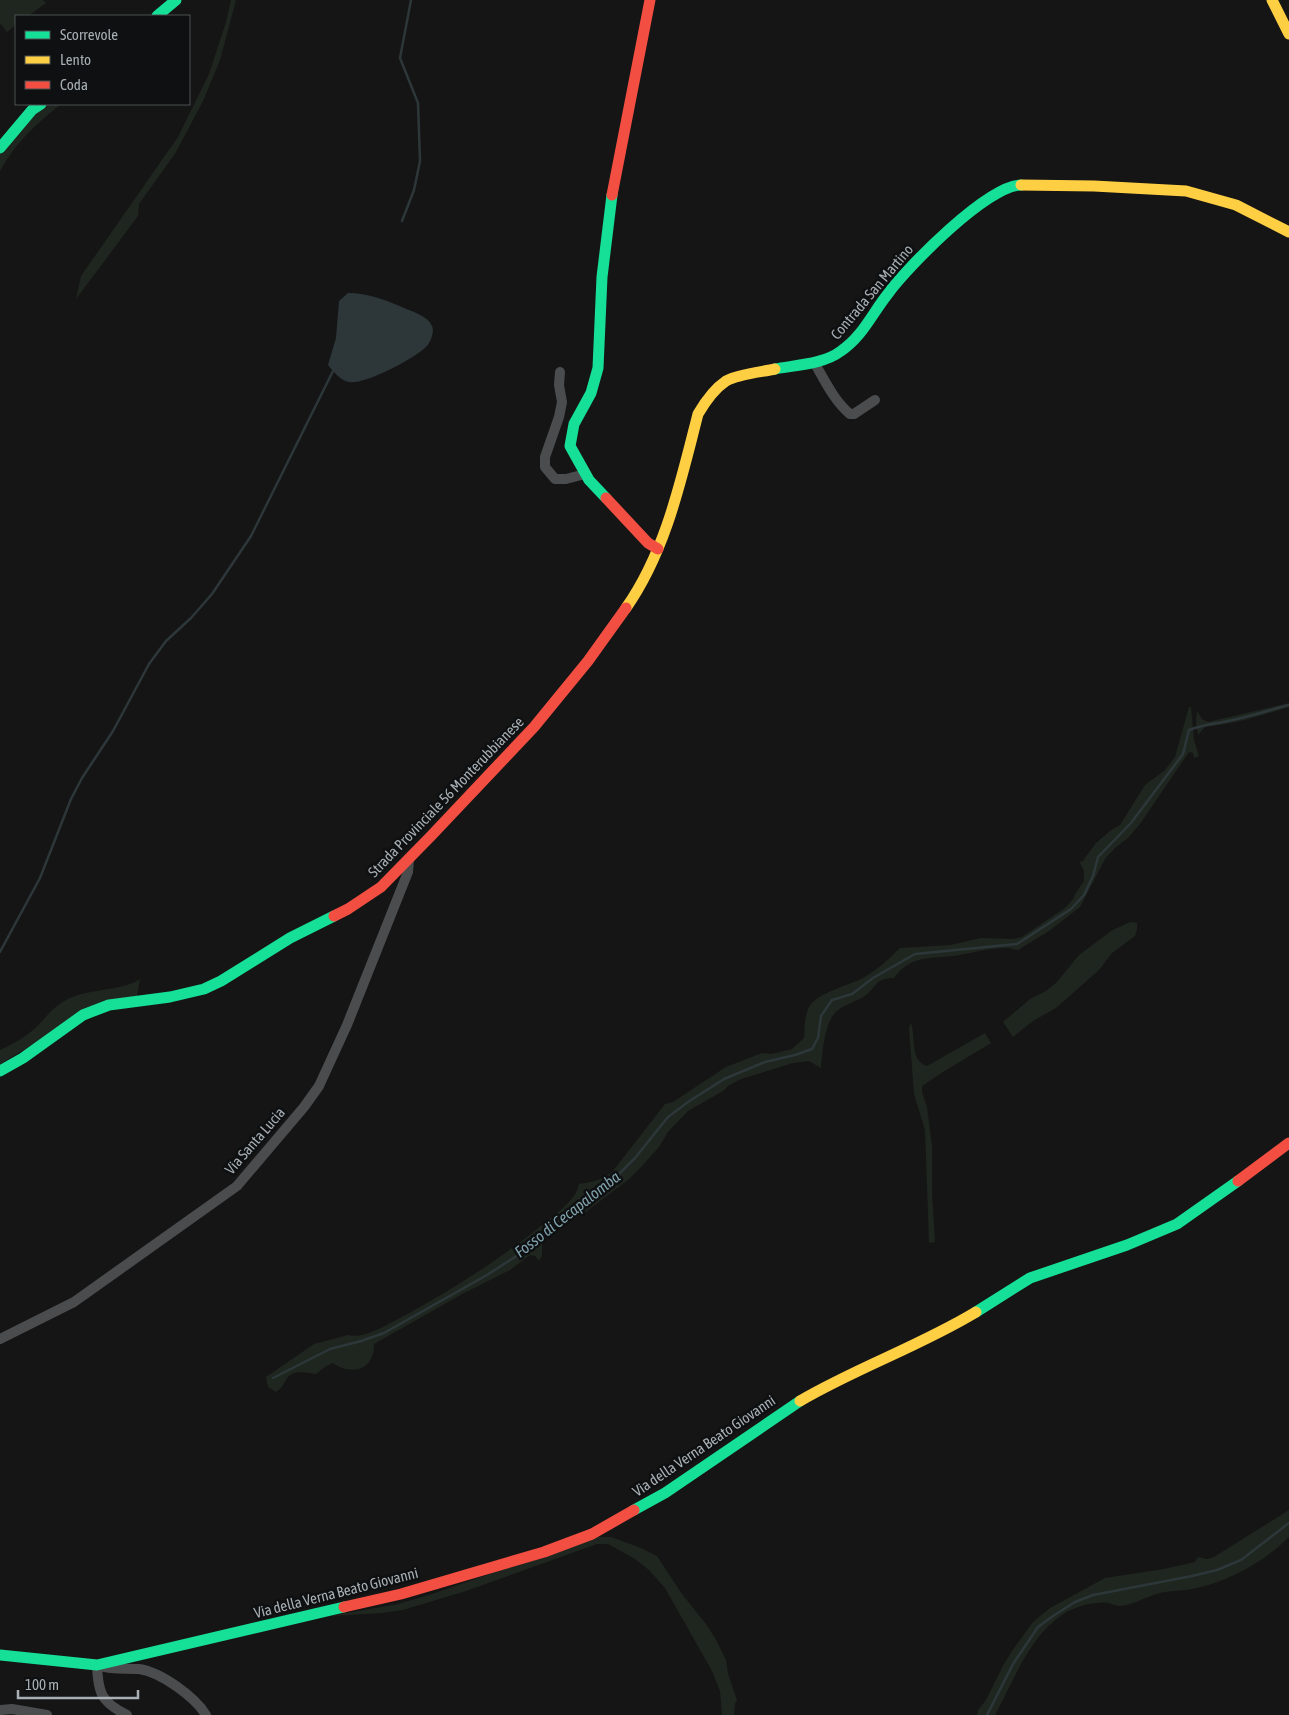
<svg xmlns="http://www.w3.org/2000/svg" width="1289" height="1715" font-family="'Asap Condensed',sans-serif">
<style>
.green{fill:#1f261f}
.water{fill:#2d373a}
.lines{fill:none;stroke-linecap:round;stroke-linejoin:round}
.stream{stroke:#2d373a;stroke-width:2.5}
.street{stroke:#4a4c4e;stroke-width:10}
.fast{stroke:#16e098;stroke-width:11}
.slow{stroke:#ffcf43;stroke-width:11}
.jam{stroke:#f24e42;stroke-width:11}
.labels{text-anchor:middle;stroke-width:5;stroke-linejoin:round;paint-order:stroke}
.street-label{font-size:15px;fill:#a7afb5;stroke:#0f1011}
.water-label{font-size:16px;font-style:italic;fill:#80a3ae;stroke:#0f1011}
</style>
<rect width="100%" height="100%" fill="#151515"/>
<g class="green">
<polygon points="0,0 43,0 46,3 28,16 16,16 16,25 7,32 0,23"/>
<polygon points="231,0 236,0 220,60 203,101 176,152 139,204 138,216 76,299 81,276 178,137 209,74 226,22"/>
<path d="M45,104H61C36,124 15,143 0,171V151Z"/>
<path d="M1289,703V707C1261,716 1234,724 1205,727L1198,735L1196,723L1197,711L1202,719L1208,722Z"/>
<path d="M1189,707H1191L1194,740L1199,756L1194,758L1193,753L1189,752L1140,824L1128,838L1116,847L1105,859L1080,907L1049,931L1018,950C1014,950 1011,948 1007,948C991,947 969,954 953,956C929,959 911,955 894,978C875,979 879,984 866,995C857,1002 844,1004 836,1012C825,1022 822,1053 821,1068L809,1061L793,1063L741,1079L728,1086L723,1091L688,1111L668,1132L659,1147L642,1166L629,1179L583,1214L562,1226L542,1241V1256L539,1261L535,1256L530,1255L510,1270L464,1293L374,1344C374,1348 374,1352 372,1356C366,1374 345,1372 333,1363L326,1366L316,1374C308,1373 295,1370 289,1376C283,1382 286,1385 276,1392L268,1387L266,1377L314,1344L348,1335C360,1338 372,1332 383,1327C441,1297 496,1263 547,1221C559,1211 576,1200 579,1184C592,1182 603,1180 613,1171L665,1104L673,1102L726,1067L762,1053L772,1054L792,1049L804,1038C805,1028 804,1017 809,1007C816,993 850,985 863,978C877,970 889,959 900,948L950,945L981,938L1013,939L1022,937L1065,908L1073,899L1075,894L1084,881V871L1079,861L1082,862L1096,843L1111,830L1120,825L1145,785L1165,770L1175,757Z"/>
<polygon points="1130,922 1137,923 1137,929 1135,936 1112,953 1099,970 1056,1008 1033,1021 1013,1037 1003,1022 1030,999 1046,991 1057,982 1078,956 1087,949 1111,931"/>
<path d="M140,979L137,996L32,1045L0,1064V1050C11,1045 24,1038 33,1030C47,1018 51,1007 70,998C90,989 126,990 140,979Z"/>
<path d="M911,1023C916,1036 909,1060 927,1066L985,1033L991,1043L943,1072L922,1086V1092L927,1107L932,1146V1192L935,1242L929,1243L925,1130L914,1094L909,1028Z"/>
<path d="M1289,1510V1537C1265,1561 1231,1580 1197,1588C1184,1591 1169,1590 1156,1594C1146,1597 1130,1606 1120,1606C1116,1606 1113,1604 1109,1603C1096,1601 1073,1607 1062,1615C1028,1638 1014,1681 995,1715H977L978,1710L986,1700L1004,1664L1012,1651L1033,1622L1050,1608L1105,1578L1164,1569L1195,1562L1198,1557L1207,1559L1214,1557Z"/>
<polygon points="596,1537 611,1537 641,1548 657,1556 682,1594 706,1624 715,1638 726,1660 728,1674 737,1700 735,1704 734,1715 722,1715 720,1691 712,1671 665,1588 649,1570 635,1559 608,1544 597,1544 466,1591 403,1610 382,1613 330,1616 398,1604 432,1594"/>
</g>
<path class="water" d="M348,293C368,293 386,300 404,308C413,312 428,316 432,326C435,332 430,343 426,347C415,358 365,385 349,382C341,381 333,371 328,365L336,338L339,301Z"/>
<g class="lines">
<g class="stream">
<polyline points="402,221 414,190 420,161 418,103 400,58 411,0"/>
<polyline points="0,952 40,878 71,799 82,778 113,731 149,664 166,641 191,618 212,594 251,536 333,371"/>
<path d="M273,1378L330,1349L361,1341L384,1333L487,1275L521,1253L592,1194L614,1179L635,1158L668,1117L688,1102L724,1079L765,1062L795,1055L812,1049L818,1038L821,1016L832,1000L852,994L873,978L915,954L1017,944L1071,909L1084,895L1093,876L1098,857L1131,823L1183,754L1189,730C1202,725 1214,724 1228,721C1249,717 1269,710 1289,705"/>
<polyline points="987,1715 1013,1664 1038,1627 1053,1616 1075,1602 1093,1595 1192,1576 1217,1570 1241,1560 1289,1523"/>
</g>
<g class="street">
<path d="M814,362C824,379 834,401 850,414H854L875,400"/>
<polyline points="560,372 559,385 562,402 559,417 545,457 545,467 555,479 566,479 585,474"/>
<polyline points="0,1339 74,1302 237,1186 304,1107 319,1086 347,1025 408,872 409,859"/>
<polyline points="1,1710 12,1709 47,1715"/>
<path d="M127,1715C101,1702 98,1693 97,1665C111,1670 125,1668 139,1669C161,1672 195,1697 206,1715"/>
</g>
<g class="fast">
<polyline points="157,16 176,0"/>
<polyline points="0,148 32,110 41,104"/>
<path d="M775,369C797,365 824,364 841,351C862,337 872,314 887,295C907,267 988,185 1021,185"/>
<polyline points="606,498 589,480 570,446 574,424 591,393 598,368 602,277 612,195"/>
<polyline points="0,1071 23,1058 83,1015 109,1005 170,997 204,989 221,981 290,938 334,916"/>
<polyline points="976,1312 1030,1278 1127,1245 1177,1224 1238,1181"/>
<polyline points="634,1510 665,1493 800,1401"/>
<polyline points="0,1655 97,1665 344,1607"/>
</g>
<g class="slow">
<polyline points="1272,0 1289,34"/>
<polyline points="1021,185 1094,186 1186,191 1236,205 1289,232"/>
<path d="M626,608C666,551 681,480 698,414C705,402 714,389 726,381C738,374 761,372 775,369"/>
<path d="M800,1401C856,1368 920,1346 976,1312"/>
</g>
<g class="jam">
<polyline points="612,195 650,0"/>
<polyline points="606,498 648,543 658,549"/>
<polyline points="334,916 348,909 381,887 431,836 534,727 588,661 626,608"/>
<polyline points="1238,1181 1289,1143"/>
<polyline points="344,1607 401,1594 544,1552 592,1534 634,1510"/>
</g>
</g>
<g class="labels">
<g class="street-label">
<text transform="translate(872 292) rotate(-50)" y="5">Contrada San Martino</text>
<text transform="translate(446 797) rotate(-46)" y="5">Strada Provinciale 56 Monterubbianese</text>
<text transform="translate(255 1141) rotate(-49)" y="5">Via Santa Lucia</text>
<text transform="translate(704 1446) rotate(-34)" y="5">Via della Verna Beato Giovanni</text>
<text transform="translate(336 1593) rotate(-14)" y="5">Via della Verna Beato Giovanni</text>
</g>
<g class="water-label">
<text transform="translate(567 1214) rotate(-38)" y="6">Fosso di Cecapalomba</text>
</g>
</g>
<rect x="15" y="15" width="175" height="90" fill="#0f1011" stroke="#4c5053"/>
<rect x="25" y="31" width="25" height="8" fill="#16e098" stroke="#4c5053"/>
<text x="60" y="40" font-size="15" fill="#a7afb5">Scorrevole</text>
<rect x="25" y="56" width="25" height="8" fill="#ffcf43" stroke="#4c5053"/>
<text x="60" y="65" font-size="15" fill="#a7afb5">Lento</text>
<rect x="25" y="81" width="25" height="8" fill="#f24e42" stroke="#4c5053"/>
<text x="60" y="90" font-size="15" fill="#a7afb5">Coda</text>
<path d="M18 1690v8h120v-8" fill="none" stroke="#a7afb5" stroke-width="2.5"/>
<text x="25" y="1690" font-size="15" fill="#a7afb5" stroke="#0f1011" stroke-width="4" paint-order="stroke">100 m</text>
</svg>
